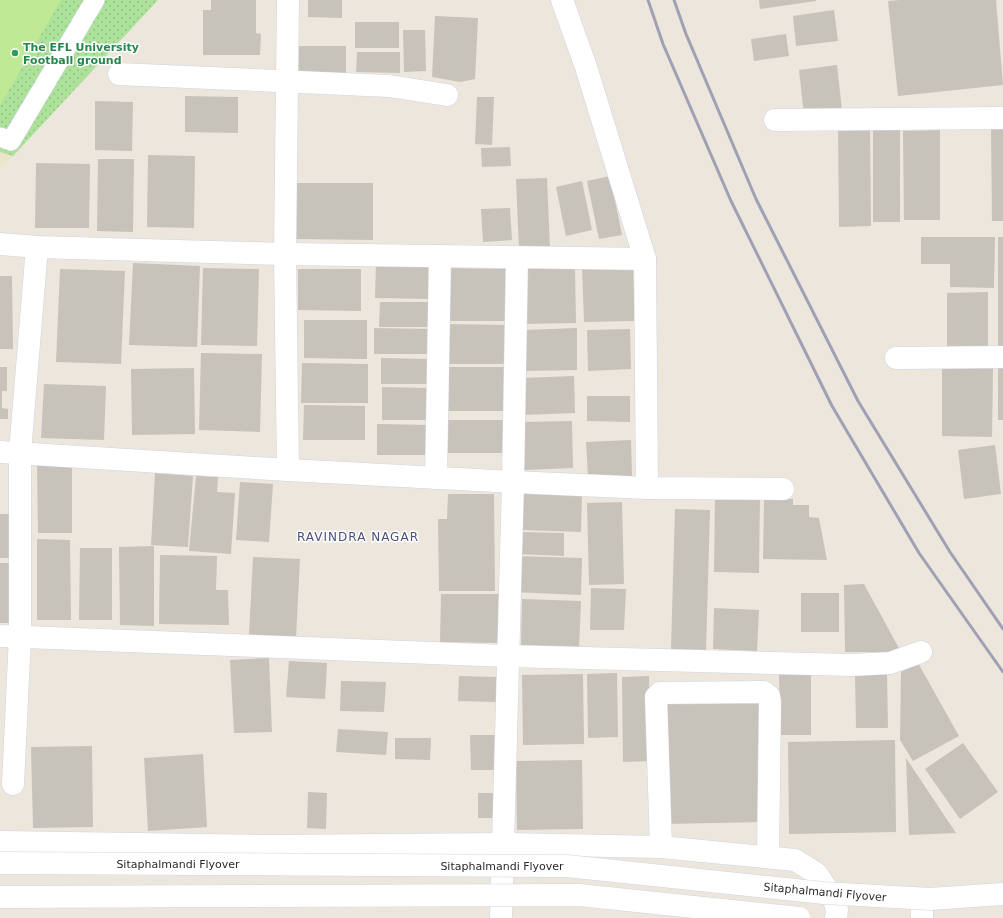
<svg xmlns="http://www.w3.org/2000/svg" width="1003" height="918" font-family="'DejaVu Sans',sans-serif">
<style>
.education{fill:#ede5cb}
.park{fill:url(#park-dots)}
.pitch{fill:#bfe994}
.building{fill:#c7c3bb}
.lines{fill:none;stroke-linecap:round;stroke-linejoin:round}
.lane-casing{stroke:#d1d3e2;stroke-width:20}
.street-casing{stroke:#d1d3e2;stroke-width:23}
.secondary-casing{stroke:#d1d3e2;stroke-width:23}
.lane{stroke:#fff;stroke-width:19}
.street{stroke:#fff;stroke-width:22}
.secondary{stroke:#fff;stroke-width:22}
.rail{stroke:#9fa0b4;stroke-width:3}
.secondary-bridge-casing{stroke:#d1d3e2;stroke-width:23;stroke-linecap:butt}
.secondary-bridge{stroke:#fff;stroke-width:22}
.leisure-dot{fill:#2e9e5b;stroke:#fff;stroke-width:1.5}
.labels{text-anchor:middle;stroke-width:3;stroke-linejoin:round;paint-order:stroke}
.leisure-label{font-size:11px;font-weight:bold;fill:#27864d;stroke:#fff;text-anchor:start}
.street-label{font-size:11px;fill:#2a2a2a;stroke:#fff}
.neighbourhood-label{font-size:12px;letter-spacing:1px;fill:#4b507a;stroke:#fff}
</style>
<defs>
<pattern id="park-dots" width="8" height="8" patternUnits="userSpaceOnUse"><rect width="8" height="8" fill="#ace299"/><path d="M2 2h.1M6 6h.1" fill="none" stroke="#94c284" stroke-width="1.8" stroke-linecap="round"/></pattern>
</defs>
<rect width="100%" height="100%" fill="#ece6dc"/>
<polygon class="education" points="0,152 13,156 0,169"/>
<polygon class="park" points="0,0 158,0 13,156 0,152"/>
<polygon class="pitch" points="0,0 61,0 0,106"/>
<g class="building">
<polygon points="211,0 256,0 256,33 261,34 260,55 203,55 203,10 211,10"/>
<polygon points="308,0 342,0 342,18 308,17"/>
<polygon points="759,0 816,0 816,1 760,9"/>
<polygon points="900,0 996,0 1003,85 898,96 888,1"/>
<polygon points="834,10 838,41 796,46 793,16"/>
<polygon points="435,16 478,18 475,79 460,82 432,77"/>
<rect x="355" y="22" width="44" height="26"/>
<polygon points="403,30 425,30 426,71 404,72"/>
<polygon points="786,34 789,56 754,61 751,39"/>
<rect x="297" y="46" width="49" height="28"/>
<polygon points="357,52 400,52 400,73 356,72"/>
<polygon points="837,65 842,110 804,115 799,70"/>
<polygon points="185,96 238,97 238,133 185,132"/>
<polygon points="477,97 494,97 492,145 475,144"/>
<polygon points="95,101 133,102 132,151 95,150"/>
<polygon points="838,125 870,125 871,226 839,227"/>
<polygon points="991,126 1003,126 1003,221 992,221"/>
<rect x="873" y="128" width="27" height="94"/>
<polygon points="940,130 940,220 904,220 903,131"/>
<polygon points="510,147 511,166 482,167 481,148"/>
<polygon points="148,155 195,156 194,228 147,227"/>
<polygon points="98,159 134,159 133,232 97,231"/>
<polygon points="36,163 90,164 89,228 35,228"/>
<polygon points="610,176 622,235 599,239 587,181"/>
<polygon points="547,178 550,248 519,249 516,179"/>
<polygon points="582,181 592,230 566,236 556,187"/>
<polygon points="296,183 373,183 373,240 295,239"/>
<polygon points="510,208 512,240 483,242 481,209"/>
<polygon points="921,237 995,237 994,288 950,287 950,264 921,264"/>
<rect x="998" y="237" width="5" height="110"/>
<polygon points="133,263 200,266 197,347 129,345"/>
<polygon points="376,263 432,264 431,299 375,298"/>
<polygon points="633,265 635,321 584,322 582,266"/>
<polygon points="575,266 576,323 523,324 521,268"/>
<polygon points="203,268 259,269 257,346 201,345"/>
<polygon points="445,268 510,269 509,321 444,321"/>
<polygon points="60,269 125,271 121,364 56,362"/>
<polygon points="298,269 361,269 361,311 298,310"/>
<polygon points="0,276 12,276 13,349 0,349"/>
<polygon points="988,292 988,348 947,348 947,293"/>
<polygon points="380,302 434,302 434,327 379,327"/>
<polygon points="304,320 367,320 367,359 304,358"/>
<polygon points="444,324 509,325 509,364 443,364"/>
<polygon points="374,328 433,329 432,354 374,354"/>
<polygon points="577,328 577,370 525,371 524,330"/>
<polygon points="630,329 631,369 588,371 587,330"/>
<polygon points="201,353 262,354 260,432 199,430"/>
<polygon points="381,358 430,359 430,384 381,384"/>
<polygon points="302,363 368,364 368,403 301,403"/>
<polygon points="0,367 7,367 7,391 2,391 2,408 8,409 8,419 0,419"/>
<polygon points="443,367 506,367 506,411 442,411"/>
<polygon points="942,367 993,367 992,437 942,436"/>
<polygon points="194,368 195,434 132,435 131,369"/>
<rect x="998" y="368" width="5" height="52"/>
<polygon points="574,376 575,413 523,415 522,378"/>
<polygon points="44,384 106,386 104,440 41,438"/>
<polygon points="382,387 432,388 431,420 382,420"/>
<polygon points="587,396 630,396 630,422 587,421"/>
<polygon points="304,405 365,406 365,440 303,440"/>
<rect x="447" y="420" width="58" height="33"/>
<polygon points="572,421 573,468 524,470 522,422"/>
<polygon points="377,424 431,425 431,455 377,455"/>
<polygon points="631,440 632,476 588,477 586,442"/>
<polygon points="995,445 1001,494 964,499 958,450"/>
<polygon points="37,466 72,466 72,533 38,533"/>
<polygon points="155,473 193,476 188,547 151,545"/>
<polygon points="196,476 218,477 217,492 235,493 231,554 189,551"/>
<polygon points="240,482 273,484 269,542 236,540"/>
<polygon points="523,492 582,494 581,532 522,530"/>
<polygon points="448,494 494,494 495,591 439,591 438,519 447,519"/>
<polygon points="715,497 760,498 759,573 714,572"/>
<polygon points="764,499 793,499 793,505 809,505 809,517 819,518 827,560 763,559"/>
<polygon points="622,502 624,584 589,585 587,503"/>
<polygon points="675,509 710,510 706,651 671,649"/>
<rect x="0" y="514" width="10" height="44"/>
<polygon points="519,532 564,533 564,556 518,554"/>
<polygon points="37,539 70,540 71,620 37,620"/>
<polygon points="154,546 154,626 120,625 119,547"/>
<polygon points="80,548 112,548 112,620 79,620"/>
<polygon points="160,555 217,556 216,590 228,590 229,625 159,624"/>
<polygon points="513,556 582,558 581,595 512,592"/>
<polygon points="253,557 300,559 296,638 249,635"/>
<rect x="0" y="563" width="16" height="60"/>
<polygon points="864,584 901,652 845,652 844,585"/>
<polygon points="591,588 626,589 624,630 590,630"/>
<rect x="801" y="593" width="38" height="39"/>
<polygon points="441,594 499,594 499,643 440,642"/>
<polygon points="522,599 581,601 579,648 521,646"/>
<polygon points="714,608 759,610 757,651 713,649"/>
<polygon points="269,658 272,732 234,733 230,660"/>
<polygon points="289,661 327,663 325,699 286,697"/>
<polygon points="918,663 959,736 913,761 900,740 901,672"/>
<polygon points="887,672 888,728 856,728 855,673"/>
<polygon points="617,673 618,737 588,738 587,674"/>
<polygon points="779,673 811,673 811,735 780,735"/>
<polygon points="583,674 584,744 523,745 522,675"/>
<polygon points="459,676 497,677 496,702 458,701"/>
<polygon points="649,676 650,761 623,762 622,677"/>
<polygon points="341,681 386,682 384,712 340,711"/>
<polygon points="762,700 763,822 665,824 663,702"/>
<polygon points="338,729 388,732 386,755 336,752"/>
<polygon points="470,735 498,735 497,770 471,770"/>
<polygon points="395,738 431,738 430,760 395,759"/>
<polygon points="895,740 896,832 789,834 788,742"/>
<polygon points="963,743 998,792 960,819 925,769"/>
<polygon points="92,746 93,827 33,828 31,747"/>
<polygon points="203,754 207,827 148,831 144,758"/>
<polygon points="906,758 956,833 909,835"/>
<polygon points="582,760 583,829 517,830 516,761"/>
<polygon points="308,792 327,793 326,829 307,828"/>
<rect x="478" y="793" width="19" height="25"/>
</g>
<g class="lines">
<defs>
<polyline id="lane" points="0,137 11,141 95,0"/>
<g id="street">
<polyline points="562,0 586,67 645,259 647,488"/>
<polyline points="119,74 389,86 447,95"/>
<polyline points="775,120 1003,118"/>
<polyline points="0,244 37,247 285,254 645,259"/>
<polyline points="896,358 1003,357"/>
<polyline points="0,452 288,470 513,482 647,488 783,489"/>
<polyline points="288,470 285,254 288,0"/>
<polyline points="436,478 440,256"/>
<polyline points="0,636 507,656 852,665 890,663 921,652"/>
<polyline points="13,784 20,636 20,452 37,247"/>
<polyline points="661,847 656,697 660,693 764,692 769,696 770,702 768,857"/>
<polyline points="501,918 513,482 517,258"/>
</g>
<g id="secondary">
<polyline points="0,842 270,846 503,844 661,847 795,860 816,873 834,899 837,910 836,918"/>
<polyline points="922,918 922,899"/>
</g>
</defs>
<use href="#lane" class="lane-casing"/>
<use href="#street" class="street-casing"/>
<use href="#secondary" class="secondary-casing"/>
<use href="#lane" class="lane"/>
<use href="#street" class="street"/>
<use href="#secondary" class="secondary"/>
<g class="rail">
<polyline points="648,0 663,44 731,201 832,406 919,553 1003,672"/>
<polyline points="674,0 686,34 756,199 858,401 950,552 1003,629"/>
</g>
<defs>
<g id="secondary-bridge">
<polyline points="0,863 567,866 824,893 930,899 1003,894"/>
<polyline points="0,897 579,895 799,918"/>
</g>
</defs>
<use href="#secondary-bridge" class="secondary-bridge-casing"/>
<use href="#secondary-bridge" class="secondary-bridge"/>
</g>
<circle class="leisure-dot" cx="15" cy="53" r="4"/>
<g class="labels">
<g class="leisure-label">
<text x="23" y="51">The EFL University<tspan x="23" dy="13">Football ground</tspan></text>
</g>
<g class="street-label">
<text x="178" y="868">Sitaphalmandi Flyover</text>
<text x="502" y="870">Sitaphalmandi Flyover</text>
<text transform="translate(825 892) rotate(5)" y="4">Sitaphalmandi Flyover</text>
</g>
<g class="neighbourhood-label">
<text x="358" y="541">RAVINDRA NAGAR</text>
</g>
</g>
</svg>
